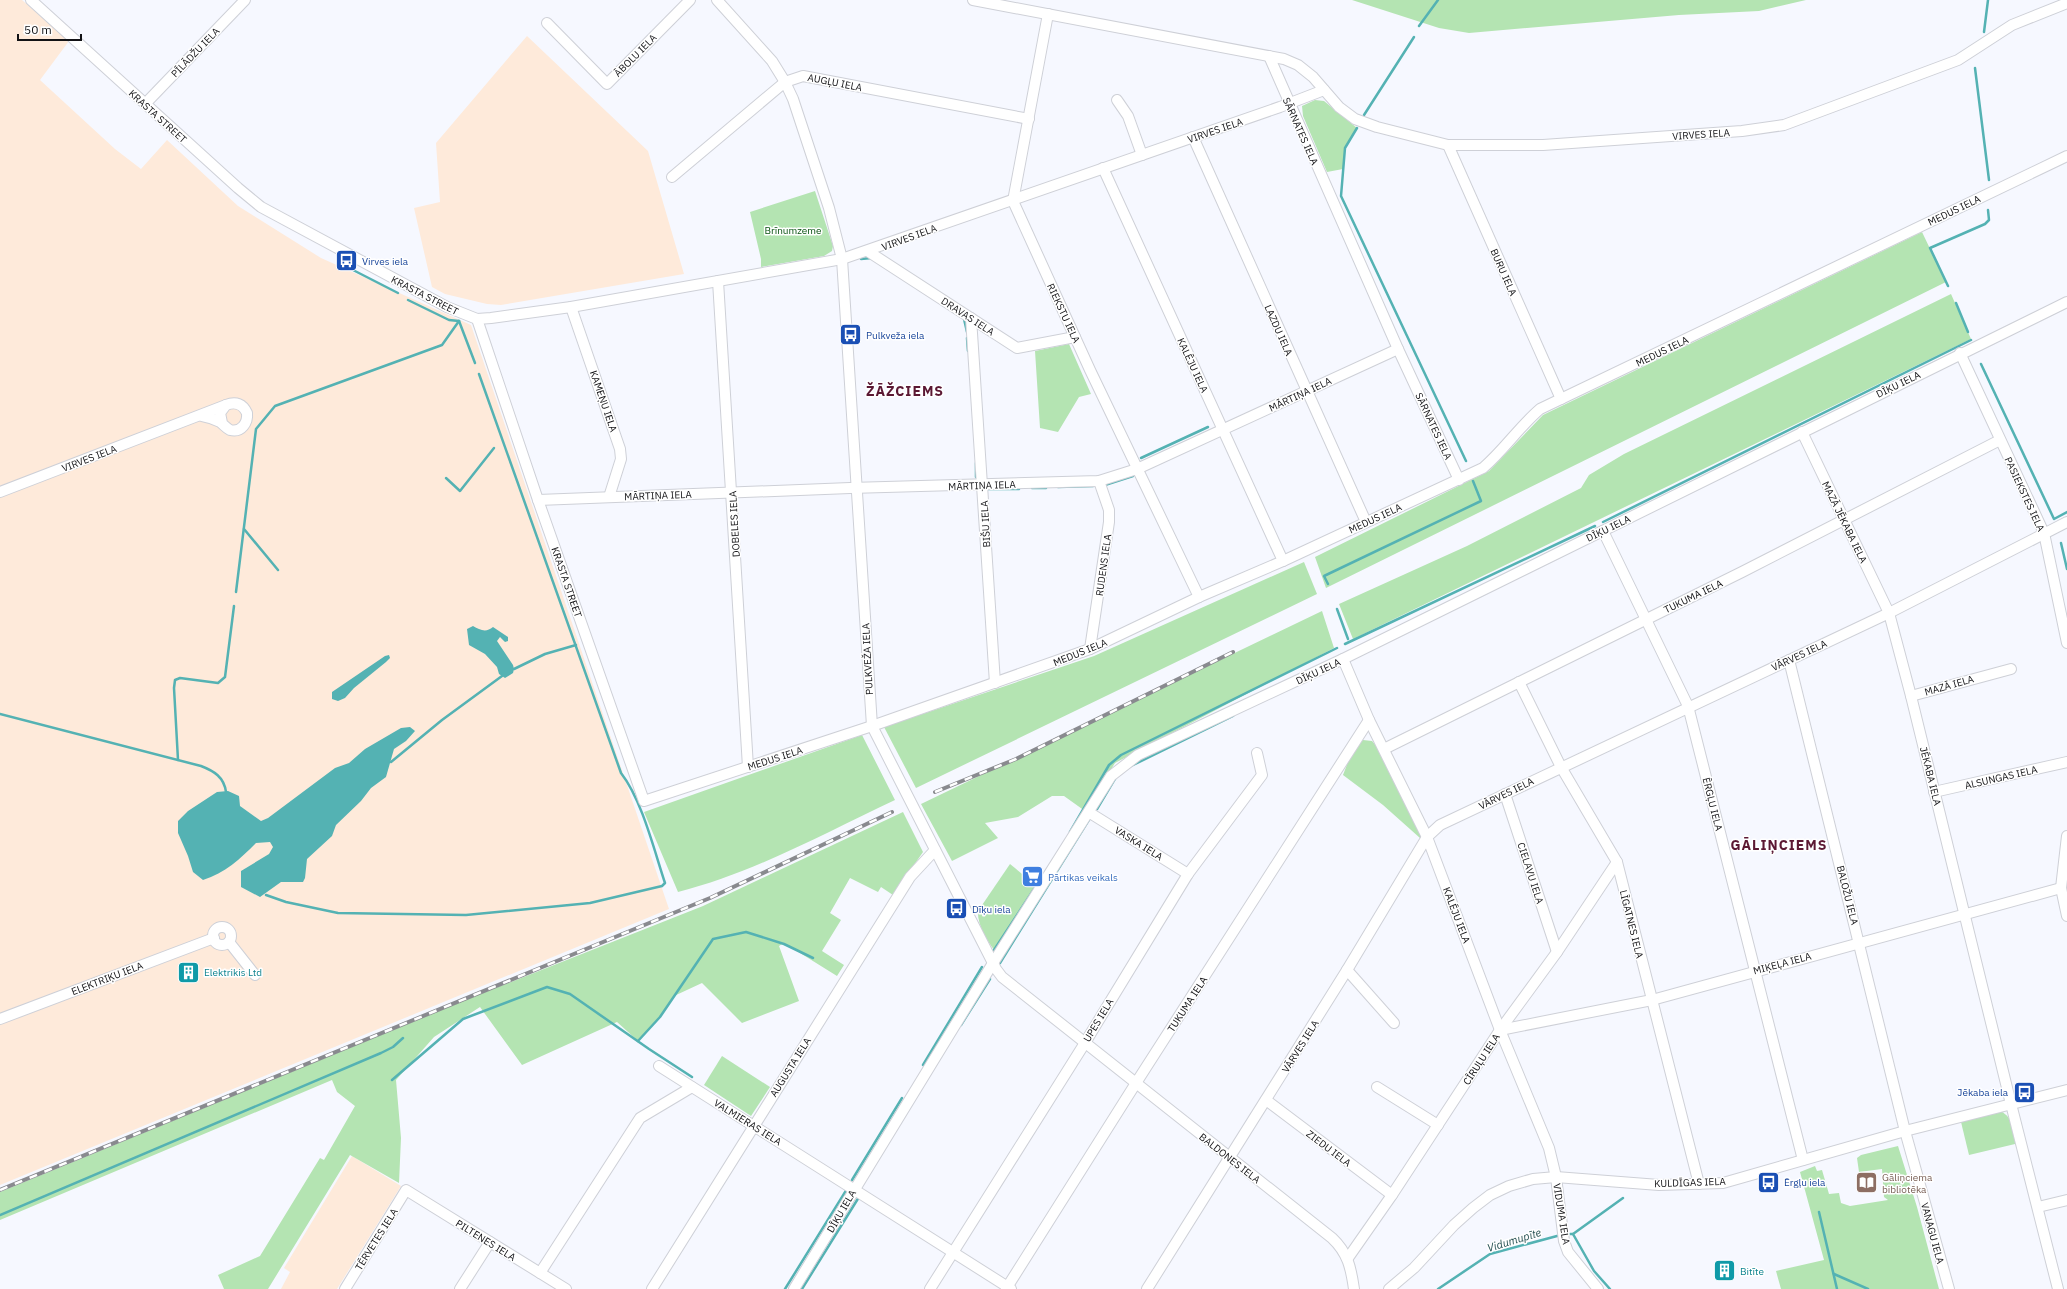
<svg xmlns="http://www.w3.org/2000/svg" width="2067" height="1289" font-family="'IBM Plex Sans',sans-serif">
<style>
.industrial{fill:#feeada}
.green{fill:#b4e4b2}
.water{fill:#54b2b3}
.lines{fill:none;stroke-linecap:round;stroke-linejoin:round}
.stream{stroke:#54b2b3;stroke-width:2.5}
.minor-casing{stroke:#ced0d7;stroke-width:12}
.minor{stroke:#fff;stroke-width:10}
.rail-casing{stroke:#898a8f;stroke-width:4}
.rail{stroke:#fff;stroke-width:2.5;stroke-dasharray:8;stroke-linecap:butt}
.labels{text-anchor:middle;stroke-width:3;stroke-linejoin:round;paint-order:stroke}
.street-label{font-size:10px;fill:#121215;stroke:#fff}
.park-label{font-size:10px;fill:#06500e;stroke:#fff}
.transit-label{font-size:10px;fill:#164399;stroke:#fff;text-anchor:start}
.shop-label{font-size:10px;fill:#366cbe;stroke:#fff;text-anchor:start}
.culture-label{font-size:10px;fill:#0d838f;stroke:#fff;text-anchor:start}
.education-label{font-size:10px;fill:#785e54;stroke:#fff;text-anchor:start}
.water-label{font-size:11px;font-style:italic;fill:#234e4f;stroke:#fff}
.district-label{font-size:14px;font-weight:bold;letter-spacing:1px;fill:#5b1833;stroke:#fff}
</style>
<rect width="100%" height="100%" fill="#f6f8ff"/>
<g class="industrial">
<polygon points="0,0 22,0 69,41 40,80 115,149 141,169 167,140 238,206 321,258 471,325 669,909 0,1185"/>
<polygon points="527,36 648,151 684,274 501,305 487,304 445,294 432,287 414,208 440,202 436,143"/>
<polygon points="352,1156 401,1186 337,1289 281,1289 290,1272 284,1268"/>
</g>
<g class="green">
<polygon points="1352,0 1806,0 1759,11 1679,15 1469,33 1439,28"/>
<polygon points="1315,100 1324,101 1357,128 1345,148 1343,169 1327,172 1303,116 1302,106"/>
<polygon points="815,191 833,246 832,251 824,256 761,267 761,259 750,212"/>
<polygon points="1922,232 1946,282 1326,588 1315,557 1489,471 1543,415"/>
<polygon points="1951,294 1971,339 1353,639 1339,604 1467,546 1581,488 1589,475 1624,454"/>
<polygon points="1069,344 1091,394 1079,397 1058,432 1040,428 1035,351"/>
<polygon points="1304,562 1317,594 916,788 884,727 1094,656"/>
<polygon points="1322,611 1334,648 1115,763 1085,811 1064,796 1052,796 1018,817 985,823 998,838 952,861 921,804"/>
<path d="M862,735L895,800C825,833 753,873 678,892L644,812Z"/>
<path d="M1363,740L1372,741L1379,749L1423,834L1420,838L1383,805L1343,775C1348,762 1352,749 1363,740Z"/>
<polygon points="903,812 923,852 893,895 881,887 878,892 850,878 830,913 841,920 822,951 844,965 837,976 784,943 779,946 799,1001 742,1023 702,983 674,996 664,1012 638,1041 617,1022 522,1065 480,1007 434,1037 396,1080 401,1138 399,1183 350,1155 268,1289 224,1289 218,1275 260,1256 320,1158 324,1160 355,1106 337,1092 332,1080 0,1220 0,1192 473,997 703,906"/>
<path d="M1010,864L1038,887L995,951C987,942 977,924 978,911Z"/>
<polygon points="722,1056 770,1087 751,1116 704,1085"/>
<path d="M1999,1111C2010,1113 2019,1134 2015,1144L1969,1155L1961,1122Z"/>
<polygon points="1898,1146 1917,1207 1939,1289 1781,1289 1776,1271 1824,1260 1800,1172 1815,1166 1817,1171 1822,1170 1829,1194 1839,1193 1841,1203 1850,1206 1888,1200 1884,1197 1882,1169 1859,1172 1857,1158 1861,1155"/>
</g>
<g class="water">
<path d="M473,626C480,630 486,633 493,627L508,637V641L505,642L500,637L497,641L513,665L514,669L513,673L505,678L499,674L497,667L485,654L469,645L467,629Z"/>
<polygon points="389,655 390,658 386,662 354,688 345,698 338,701 332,699 332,692 385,656"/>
<path d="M410,727L415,731L406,741L394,749L386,777L371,788L361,801L336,825L332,836L307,859L305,878L303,882H281L260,897L241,887V871L269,854L273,847L270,842L256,843C240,859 225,873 203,880L193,872L188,856L178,833V821L188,811L217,792L228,791L239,796L240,806L261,821L268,818L335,768L349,763L365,749L401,728Z"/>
</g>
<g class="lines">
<g class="stream">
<polyline points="1419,26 1438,0"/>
<polyline points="1984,32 1988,0"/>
<polyline points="1975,68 1989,180"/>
<polyline points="1364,115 1414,37"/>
<polyline points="1357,128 1345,148 1341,196 1466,461"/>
<polyline points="861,259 872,258"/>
<polyline points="353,270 398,293"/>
<polyline points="1948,286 1930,248 1985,224 1989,220 1988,210"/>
<polyline points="408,300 449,320 459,321"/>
<polyline points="1956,303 1968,332"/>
<polyline points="964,319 967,332"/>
<polyline points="459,321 475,363"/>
<polyline points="967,338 968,351"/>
<polyline points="1981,364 2054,519 2067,512"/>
<polyline points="1141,458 1208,427"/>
<polyline points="976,463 976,477"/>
<polyline points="446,478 460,491 494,448"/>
<polyline points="1105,485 1133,476"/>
<polyline points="1058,487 1093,486"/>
<polyline points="1032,488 1046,488"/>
<polyline points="987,489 1019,489"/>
<polyline points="1603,522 1971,340"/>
<polyline points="244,529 278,570"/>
<polyline points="2061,543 2067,569"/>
<polyline points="1328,584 1324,576 1481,501 1473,481"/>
<polyline points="236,592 256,429 275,406 442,345 459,321"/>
<polyline points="1337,609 1348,639"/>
<polyline points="1345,644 1595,526"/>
<polyline points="514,669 545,654 576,645"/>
<path d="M0,714L201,766C214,771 224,777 226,792"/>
<polyline points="178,760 174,688 175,680 180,678 218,683 225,677 234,606"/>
<polyline points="391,762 442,720 502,676"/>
<polyline points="1131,766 1233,716"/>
<polyline points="1097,809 1116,777"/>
<polyline points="1070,832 1109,765 1121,755 1337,648"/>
<path d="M266,895L286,902L338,913L466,915L590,903L662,886L665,883C654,850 642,800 621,773L479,374"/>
<polyline points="994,950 1036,886"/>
<polyline points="1000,963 1090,818"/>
<polyline points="961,1025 990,979"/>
<polyline points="638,1041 660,1017 713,939 746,932 784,944 813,958"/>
<polyline points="923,1065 982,967"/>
<polyline points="392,1080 463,1019 547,987 570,994 649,1049 692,1077"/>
<polyline points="852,1180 902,1098"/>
<polyline points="1819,1212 1837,1289"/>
<polyline points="0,1215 381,1053 393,1047 403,1038"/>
<polyline points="1570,1234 1573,1234 1594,1271 1610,1289"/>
<polyline points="1573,1234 1623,1198"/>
<polyline points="1834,1274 1868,1289"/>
<polyline points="785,1289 847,1189"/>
<polyline points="802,1289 859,1197"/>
<polyline points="1438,1289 1490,1254 1557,1236"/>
</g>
<defs>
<g id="minor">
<polyline points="31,0 238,188 261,207 447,307 477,319 491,318 571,307 842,259 1280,107 1324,90"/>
<path d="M717,0L772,61L785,82L793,99L829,208L842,259L872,726L996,969L1002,977L1332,1238C1348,1253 1351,1268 1354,1289"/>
<polyline points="973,0 1284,59 1298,65 1313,77 1339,107 1355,119 1377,127 1448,145 1543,145 1742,131 1784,125 1958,60 2012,25 2067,3"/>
<polyline points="1048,14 1013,201 1090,370 1199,597"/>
<polyline points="547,23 607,84 690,0"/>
<polyline points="1269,56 1398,349 1459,480"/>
<polyline points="1117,100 1128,116 1142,155"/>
<polyline points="145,104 245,0"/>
<polyline points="1193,137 1366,522"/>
<polyline points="1448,145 1561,399"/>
<polyline points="1103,168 1283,561"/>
<polyline points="672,177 785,82 803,76 1029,119"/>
<polyline points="869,252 1017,348 1075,337"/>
<polyline points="718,281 748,767"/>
<polyline points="571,307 620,449 621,459 609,497"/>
<polyline points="971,318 995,683"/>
<path d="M477,319L538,500L644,801L872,726L1090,649L1199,597L1283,561L1483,468C1504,450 1519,427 1540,409L2067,156"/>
<polyline points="1960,353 2044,533 2067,643"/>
<path d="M202,416C208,417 214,419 220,422C224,425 226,428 230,430C242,433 248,422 247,413C243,404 236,401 226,405L220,413L222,423"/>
<polyline points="1802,432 1889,613 1911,696 2011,1104 2058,1289"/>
<polyline points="0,492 226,405"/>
<polyline points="538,500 850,488 1099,481 1137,469 1398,349"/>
<polyline points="1603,531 1688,706 1803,1160"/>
<polyline points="1090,649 1109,522 1109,510 1099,481"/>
<polyline points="1343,659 1369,720 1427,837 1500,1030 1549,1148 1556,1177 1564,1241 1568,1252 1598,1289"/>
<polyline points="1789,660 1905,1131 1949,1289"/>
<polyline points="1519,682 1561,767 1617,862 1699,1184"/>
<polyline points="1911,696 2011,669"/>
<polyline points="1384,749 1742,572 2000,440"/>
<polyline points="1934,792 2067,762"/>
<polyline points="1505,794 1557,952"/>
<polyline points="1090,813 1188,874"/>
<polyline points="2067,836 2061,888 2067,916"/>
<circle cx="222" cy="936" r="9"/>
<polyline points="229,942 255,975"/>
<polyline points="1347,970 1394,1023"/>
<polyline points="0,1019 214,938"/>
<polyline points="1500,1030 1652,1000 2061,888"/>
<polyline points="659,1066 1011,1289"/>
<polyline points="1377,1087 1438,1125"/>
<polyline points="1266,1100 1392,1195"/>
<polyline points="2038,1207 2067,1200"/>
<polyline points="1348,1258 1392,1195 1500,1030 1557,952 1617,862"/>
<polyline points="540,1273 640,1118 692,1087"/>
<polyline points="345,1289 406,1190 566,1289"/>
<polyline points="460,1289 490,1242"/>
<polyline points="652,1289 910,877 935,850"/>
<polyline points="794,1289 993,963 1111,776 1138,755 1343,659 2067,302"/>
<polyline points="930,1289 1083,1046 1188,874 1262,775 1257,753"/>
<polyline points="1006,1289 1136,1083 1369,720"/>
<polyline points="1147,1289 1347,970 1427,837 1440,825 1889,613 2067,522"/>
<polyline points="1389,1289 1414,1268 1454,1225 1473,1208 1490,1195 1509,1186 1533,1179 1556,1177 1659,1185 1723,1183 1905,1131 2067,1090"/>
</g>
</defs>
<use href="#minor" class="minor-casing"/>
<use href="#minor" class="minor"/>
<defs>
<g id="rail">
<polyline points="935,792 1016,759 1233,652"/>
<polyline points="0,1190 710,898 892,812"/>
</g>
</defs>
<use href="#rail" class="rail-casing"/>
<use href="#rail" class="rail"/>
</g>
<defs>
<symbol id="bus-square" viewBox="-11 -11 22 22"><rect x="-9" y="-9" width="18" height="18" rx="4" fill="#1a4fb4" stroke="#fff"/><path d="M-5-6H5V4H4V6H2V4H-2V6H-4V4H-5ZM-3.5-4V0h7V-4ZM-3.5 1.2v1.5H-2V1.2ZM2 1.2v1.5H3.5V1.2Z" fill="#fff"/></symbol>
<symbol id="supermarket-square" viewBox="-11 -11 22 22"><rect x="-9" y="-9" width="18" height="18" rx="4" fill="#3f7fe0" stroke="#fff"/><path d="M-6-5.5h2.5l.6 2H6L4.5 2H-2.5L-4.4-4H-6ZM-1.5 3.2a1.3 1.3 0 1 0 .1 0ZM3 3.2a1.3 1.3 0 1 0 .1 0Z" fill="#fff"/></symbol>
<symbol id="building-square" viewBox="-11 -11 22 22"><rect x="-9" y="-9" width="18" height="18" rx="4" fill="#0f9aa8" stroke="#fff"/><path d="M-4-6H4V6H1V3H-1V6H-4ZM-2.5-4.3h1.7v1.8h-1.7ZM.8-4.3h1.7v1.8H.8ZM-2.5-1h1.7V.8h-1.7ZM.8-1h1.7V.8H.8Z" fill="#fff"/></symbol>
<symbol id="library-square" viewBox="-11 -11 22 22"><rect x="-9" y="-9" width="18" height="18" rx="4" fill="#8d6e63" stroke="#fff"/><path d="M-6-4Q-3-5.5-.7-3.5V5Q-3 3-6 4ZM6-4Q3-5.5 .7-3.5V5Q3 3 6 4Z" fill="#fff"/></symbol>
</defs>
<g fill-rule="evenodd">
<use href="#bus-square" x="334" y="248" width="25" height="25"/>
<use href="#bus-square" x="838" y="322" width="25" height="25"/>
<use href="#supermarket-square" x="1020" y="864" width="25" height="25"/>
<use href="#bus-square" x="944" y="896" width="25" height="25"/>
<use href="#building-square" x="176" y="960" width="25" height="25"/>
<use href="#bus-square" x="2012" y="1080" width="25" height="25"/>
<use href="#bus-square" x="1756" y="1170" width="25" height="25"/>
<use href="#library-square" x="1854" y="1170" width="25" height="25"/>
<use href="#building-square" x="1712" y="1258" width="25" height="25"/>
</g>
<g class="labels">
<g class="street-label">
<text transform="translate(195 52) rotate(-46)" y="4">PĪLĀDŽU IELA</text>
<text transform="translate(635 55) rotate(-45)" y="4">ĀBOLU IELA</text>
<text transform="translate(835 82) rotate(11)" y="4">AUGĻU IELA</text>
<text transform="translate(158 116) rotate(42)" y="4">KRASTA STREET</text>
<text transform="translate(1215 130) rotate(-19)" y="4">VIRVES IELA</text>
<text transform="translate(1301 131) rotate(66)" y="4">SĀRNATES IELA</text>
<text transform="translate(1701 134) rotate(-4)" y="4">VIRVES IELA</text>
<text transform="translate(1954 210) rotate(-26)" y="4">MEDUS IELA</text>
<text transform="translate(909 237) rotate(-20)" y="4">VIRVES IELA</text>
<text transform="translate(1504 272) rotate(66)" y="4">BURU IELA</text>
<text transform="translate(425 295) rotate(27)" y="4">KRASTA STREET</text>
<text transform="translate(1064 313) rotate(65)" y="4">RIEKSTU IELA</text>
<text transform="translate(968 316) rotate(33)" y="4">DRAVAS IELA</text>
<text transform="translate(1279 330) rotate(66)" y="4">LAZDU IELA</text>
<text transform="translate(1662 351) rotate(-26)" y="4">MEDUS IELA</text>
<text transform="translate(1193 365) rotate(65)" y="4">KALĒJU IELA</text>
<text transform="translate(1898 384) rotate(-26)" y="4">DĪĶU IELA</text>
<text transform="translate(1300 394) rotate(-25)" y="4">MĀRTIŅA IELA</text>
<text transform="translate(604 401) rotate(71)" y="4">KAMEŅU IELA</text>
<text transform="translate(1434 426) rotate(65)" y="4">SĀRNATES IELA</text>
<text transform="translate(89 458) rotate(-21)" y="4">VIRVES IELA</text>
<text transform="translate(982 485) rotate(-2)" y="4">MĀRTIŅA IELA</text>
<text transform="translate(2025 494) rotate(65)" y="4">PASIEKSTES IELA</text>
<text transform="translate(658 495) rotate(-2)" y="4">MĀRTIŅA IELA</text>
<text transform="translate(1375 518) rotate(-25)" y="4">MEDUS IELA</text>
<text transform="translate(1845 522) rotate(64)" y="4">MAZĀ JĒKABA IELA</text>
<text transform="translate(734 524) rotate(-93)" y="4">DOBELES IELA</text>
<text transform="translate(985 524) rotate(-93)" y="4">BIŠU IELA</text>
<text transform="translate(1608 528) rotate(-26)" y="4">DĪĶU IELA</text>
<text transform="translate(1103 565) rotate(-82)" y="4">RUDENS IELA</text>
<text transform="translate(567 582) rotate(71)" y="4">KRASTA STREET</text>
<text transform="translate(1693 596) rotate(-26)" y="4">TUKUMA IELA</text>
<text transform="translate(1080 652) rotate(-22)" y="4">MEDUS IELA</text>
<text transform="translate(1799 655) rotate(-25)" y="4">VĀRVES IELA</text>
<text transform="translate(867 659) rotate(-93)" y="4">PULKVEŽA IELA</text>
<text transform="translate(1318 671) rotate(-25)" y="4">DĪĶU IELA</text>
<text transform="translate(1949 685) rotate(-16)" y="4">MAZĀ IELA</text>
<text transform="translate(775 758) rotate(-18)" y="4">MEDUS IELA</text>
<text transform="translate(1931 776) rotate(76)" y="4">JĒKABA IELA</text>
<text transform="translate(2001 777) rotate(-13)" y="4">ALSUNGAS IELA</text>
<text transform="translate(1506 793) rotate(-26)" y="4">VĀRVES IELA</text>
<text transform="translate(1713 804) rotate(76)" y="4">ĒRGĻU IELA</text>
<text transform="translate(1139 843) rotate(32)" y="4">VASKA IELA</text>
<text transform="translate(1531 873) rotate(72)" y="4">CIELAVU IELA</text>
<text transform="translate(1848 895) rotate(76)" y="4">BALOŽU IELA</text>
<text transform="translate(1457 915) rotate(69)" y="4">KALĒJU IELA</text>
<text transform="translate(1632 924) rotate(76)" y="4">LĪGATNES IELA</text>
<text transform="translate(1782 963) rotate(-15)" y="4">MIĶEĻA IELA</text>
<text transform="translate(107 978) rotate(-21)" y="4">ELEKTRIĶU IELA</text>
<text transform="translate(1187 1004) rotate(-57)" y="4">TUKUMA IELA</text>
<text transform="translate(1098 1020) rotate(-59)" y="4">UPES IELA</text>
<text transform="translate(1300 1046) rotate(-58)" y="4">VĀRVES IELA</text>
<text transform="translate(1481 1059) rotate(-57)" y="4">CĪRUĻU IELA</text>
<text transform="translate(790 1067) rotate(-58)" y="4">AUGUSTA IELA</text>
<text transform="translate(748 1122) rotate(32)" y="4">VALMIERAS IELA</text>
<text transform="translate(1329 1148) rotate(37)" y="4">ZIEDU IELA</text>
<text transform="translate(1230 1158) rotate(38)" y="4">BALDONES IELA</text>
<text transform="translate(1690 1182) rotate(-2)" y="4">KULDĪGAS IELA</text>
<text transform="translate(841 1211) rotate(-60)" y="4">DĪĶU IELA</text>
<text transform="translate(1562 1214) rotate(81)" y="4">VIDUMA IELA</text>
<text transform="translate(1933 1233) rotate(75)" y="4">VANAGU IELA</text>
<text transform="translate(376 1239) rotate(-58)" y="4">TĒRVETES IELA</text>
<text transform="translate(486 1240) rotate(32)" y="4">PILTENES IELA</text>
</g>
<g class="park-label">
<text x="793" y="234">Brīnumzeme</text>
</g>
<g class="transit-label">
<text x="362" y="265">Virves iela</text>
<text x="866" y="339">Pulkveža iela</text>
<text x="972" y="913">Dīķu iela</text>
<text x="2008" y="1096" text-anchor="end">Jēkaba iela</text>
<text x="1784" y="1186">Ērgļu iela</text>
</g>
<g class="shop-label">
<text x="1048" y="881">Pārtikas veikals</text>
</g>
<g class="culture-label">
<text x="204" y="976">Elektrikis Ltd</text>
<text x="1740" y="1275">Bitīte</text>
</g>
<g class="education-label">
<text x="1882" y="1181">Gāliņciema<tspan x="1882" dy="12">bibliotēka</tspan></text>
</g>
<g class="water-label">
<text transform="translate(1514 1240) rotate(-17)" y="4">Vidumupīte</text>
</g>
<g class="district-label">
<text x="905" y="396">ŽĀŽCIEMS</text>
<text x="1779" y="850">GĀLIŅCIEMS</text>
</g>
</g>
<path d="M18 34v6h63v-6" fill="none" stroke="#121215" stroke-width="2"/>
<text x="24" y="34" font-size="12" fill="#121215" stroke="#ffffff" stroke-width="3" paint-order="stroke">50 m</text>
</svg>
